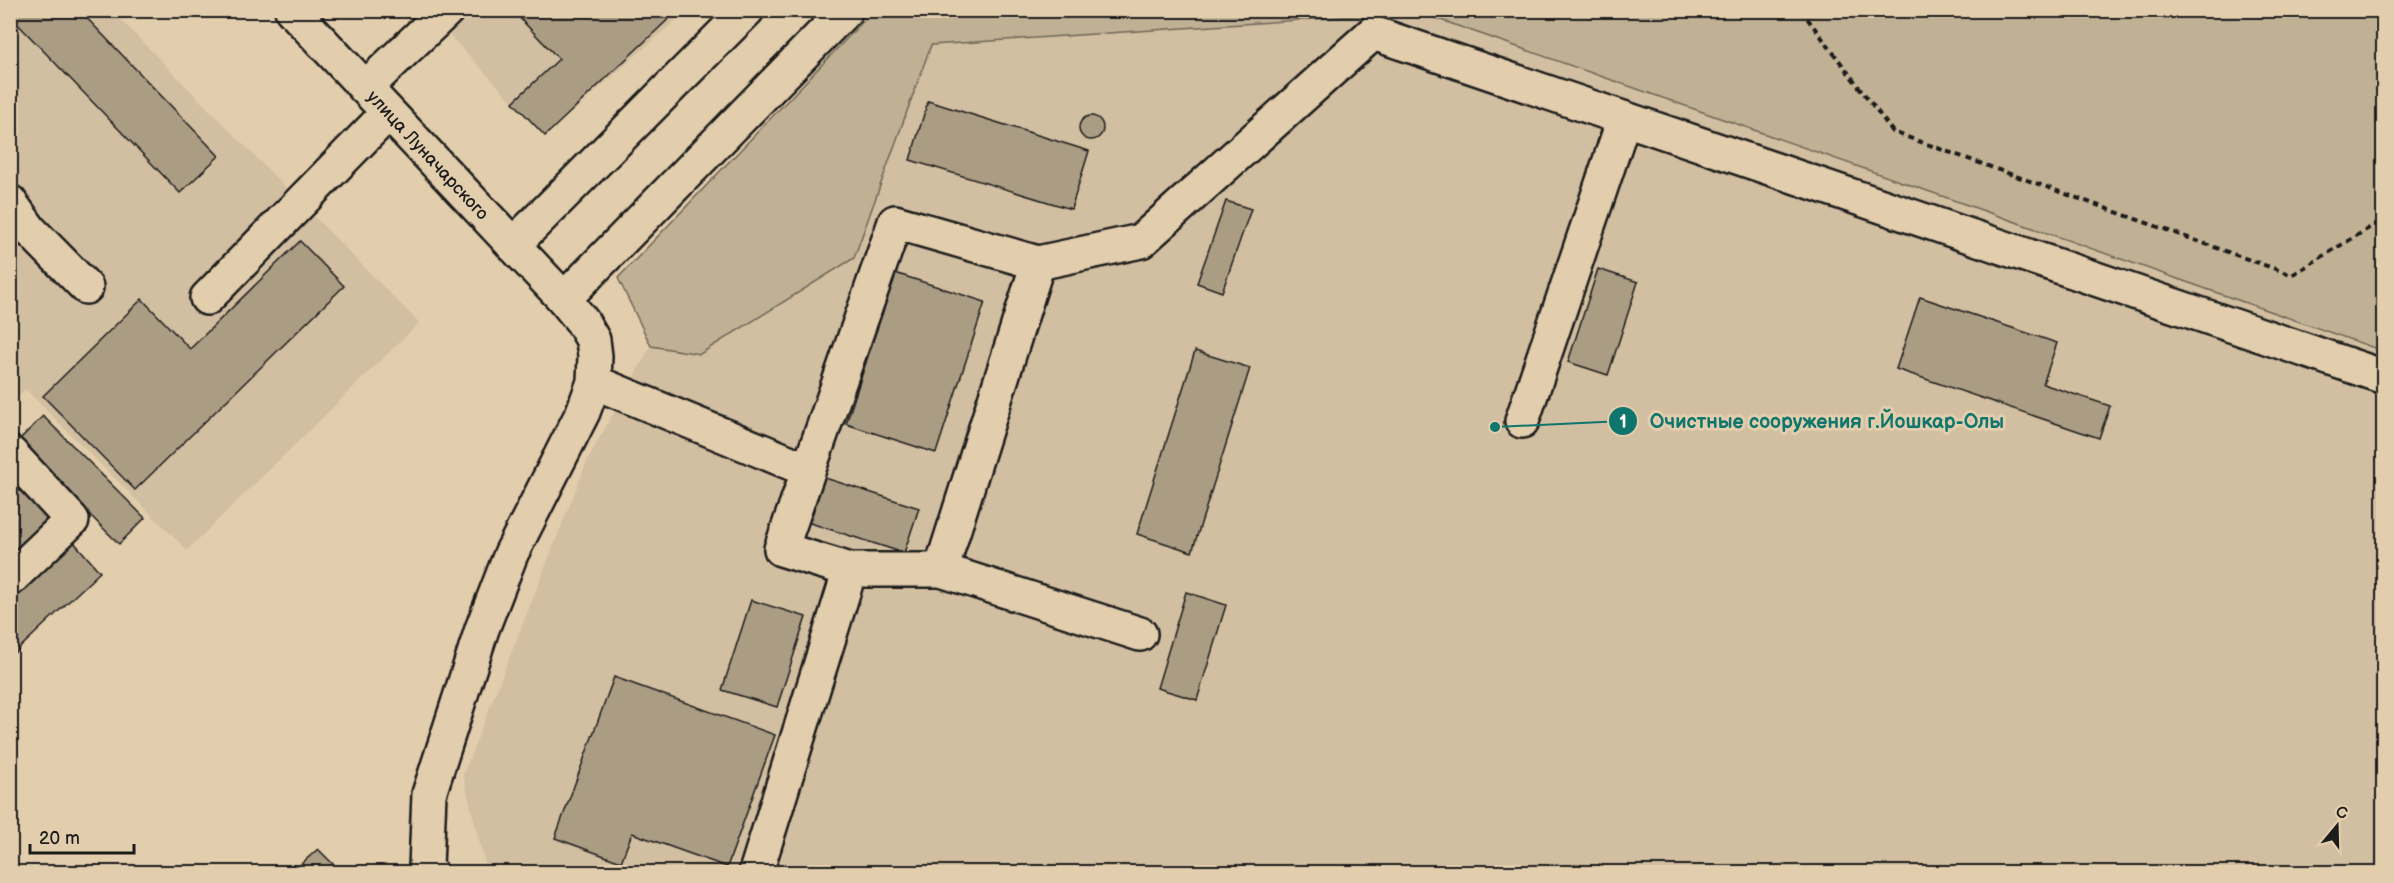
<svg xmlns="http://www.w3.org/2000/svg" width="2394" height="883" font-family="'Balsamiq Sans',sans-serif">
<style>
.built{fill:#d2bea0}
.green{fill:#c1b194;stroke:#6e6658;stroke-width:1.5}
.building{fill:#ab9c84;stroke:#1c1c1c;stroke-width:1.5}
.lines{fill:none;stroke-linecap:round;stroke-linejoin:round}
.minor-casing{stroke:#1c1c1c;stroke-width:38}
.major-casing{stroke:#1c1c1c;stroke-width:38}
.path{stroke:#1c1c1c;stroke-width:4;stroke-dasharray:6 4.5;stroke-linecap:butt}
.minor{stroke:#e2cdac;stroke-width:33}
.major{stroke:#e2cdac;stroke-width:33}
.labels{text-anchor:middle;stroke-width:6;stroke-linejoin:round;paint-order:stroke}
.street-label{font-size:18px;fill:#1c1c1c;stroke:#e2cdac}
.leader{fill:none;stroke:#0f766e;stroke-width:2}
.callout-dot{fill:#0f766e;stroke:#e2cdac;stroke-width:2}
.mark-label{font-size:18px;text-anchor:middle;font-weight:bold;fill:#fff}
.callout-label{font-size:20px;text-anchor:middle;font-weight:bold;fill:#0f766e;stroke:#e2cdac;stroke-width:6;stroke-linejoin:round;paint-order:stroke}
</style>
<rect width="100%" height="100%" fill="#e2cdac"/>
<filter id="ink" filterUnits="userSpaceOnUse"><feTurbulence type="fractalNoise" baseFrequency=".0167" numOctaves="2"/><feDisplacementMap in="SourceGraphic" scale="12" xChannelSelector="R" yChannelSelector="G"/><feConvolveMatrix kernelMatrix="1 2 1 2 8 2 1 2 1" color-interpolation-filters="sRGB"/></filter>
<g filter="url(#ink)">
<g class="built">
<polygon points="11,11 112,11 419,323 187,550 25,389 11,403"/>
<polygon points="427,11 686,11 545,136"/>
<polygon points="1418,12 2383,342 2383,872 487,872 463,775 588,459 651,346 700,354 854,258 931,45"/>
</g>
<polygon class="green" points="873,11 2383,11 2383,351 1418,12 931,45 854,258 700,354 651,346 618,278"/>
<g class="building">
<polygon points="10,10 79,10 219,156 180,193 10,16"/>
<polygon points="512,10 678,10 545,136 513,102 559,59"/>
<polygon points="928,101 1089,151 1071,209 910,160"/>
<circle cx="1091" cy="128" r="12"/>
<polygon points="1226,201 1251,209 1222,292 1197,283"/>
<polygon points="300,241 344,286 135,490 43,396 142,299 190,349"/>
<polygon points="1598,269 1638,282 1608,375 1568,362"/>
<polygon points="895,273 985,302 936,453 846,424"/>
<polygon points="1920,297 2057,343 2043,384 2110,406 2099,438 1896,369"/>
<polygon points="1195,351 1250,368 1192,552 1137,534"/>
<polygon points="43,416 145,518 119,544 17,442"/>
<polygon points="822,477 919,508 904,553 807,522"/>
<polygon points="10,478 53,519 10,563"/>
<polygon points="72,540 100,572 10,657 10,599"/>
<polygon points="1186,592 1226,605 1197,700 1157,688"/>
<polygon points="751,600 806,617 777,707 722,690"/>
<polygon points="614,677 775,735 727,867 632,833 621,862 555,838"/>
<polygon points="318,849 341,872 292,872"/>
</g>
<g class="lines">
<defs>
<g id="minor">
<polyline points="365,88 447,10"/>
<polyline points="10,202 30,230 86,287"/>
<polyline points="207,298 388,113"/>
<polyline points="594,382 808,470"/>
<polyline points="1522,421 1624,119"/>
<polyline points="10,453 72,520 10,579"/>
<polyline points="941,570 1038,263"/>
<polyline points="1140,634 941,570 850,570 781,549 895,222 1038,263 1141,241 1373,33 2384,377"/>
<polyline points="430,872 426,867 429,794 482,629 511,554 583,412 594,382 595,356 593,340 582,321 564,299"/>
<polyline points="756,872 850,570"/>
</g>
<g id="major">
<polyline points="292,10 564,299 846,10"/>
<polyline points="513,245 747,10"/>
</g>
</defs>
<use href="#minor" class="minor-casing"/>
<use href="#major" class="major-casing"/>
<polyline class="path" points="1801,10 1893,132 2292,275 2384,219"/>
<use href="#minor" class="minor"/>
<use href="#major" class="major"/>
</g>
</g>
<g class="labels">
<g class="street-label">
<text transform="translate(428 155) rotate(47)" y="6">улица Луначарского</text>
</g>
</g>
<path class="leader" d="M1495 427L1623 421"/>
<g class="callout-dot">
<circle cx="1495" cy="427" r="6"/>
<circle cx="1623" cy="421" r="15"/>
</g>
<g class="mark-label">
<text x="1623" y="428">1</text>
</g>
<g class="callout-label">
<text x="1827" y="428">Очистные сооружения г.Йошкар-Олы</text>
</g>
<rect width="2394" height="883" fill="none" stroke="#e2cdac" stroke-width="36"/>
<rect x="18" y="18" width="2358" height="847" fill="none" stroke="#1c1c1c" stroke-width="2" filter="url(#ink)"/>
<g transform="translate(2337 826) rotate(19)" stroke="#e2cdac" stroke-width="4.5" paint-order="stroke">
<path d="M0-4.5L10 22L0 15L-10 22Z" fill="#1c1c1c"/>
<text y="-9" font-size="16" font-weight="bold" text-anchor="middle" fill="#1c1c1c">С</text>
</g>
<path d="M30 844v9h104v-9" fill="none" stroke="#1c1c1c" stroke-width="3"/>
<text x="39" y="844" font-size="18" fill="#1c1c1c" stroke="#e2cdac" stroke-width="4.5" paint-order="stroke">20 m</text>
</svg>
